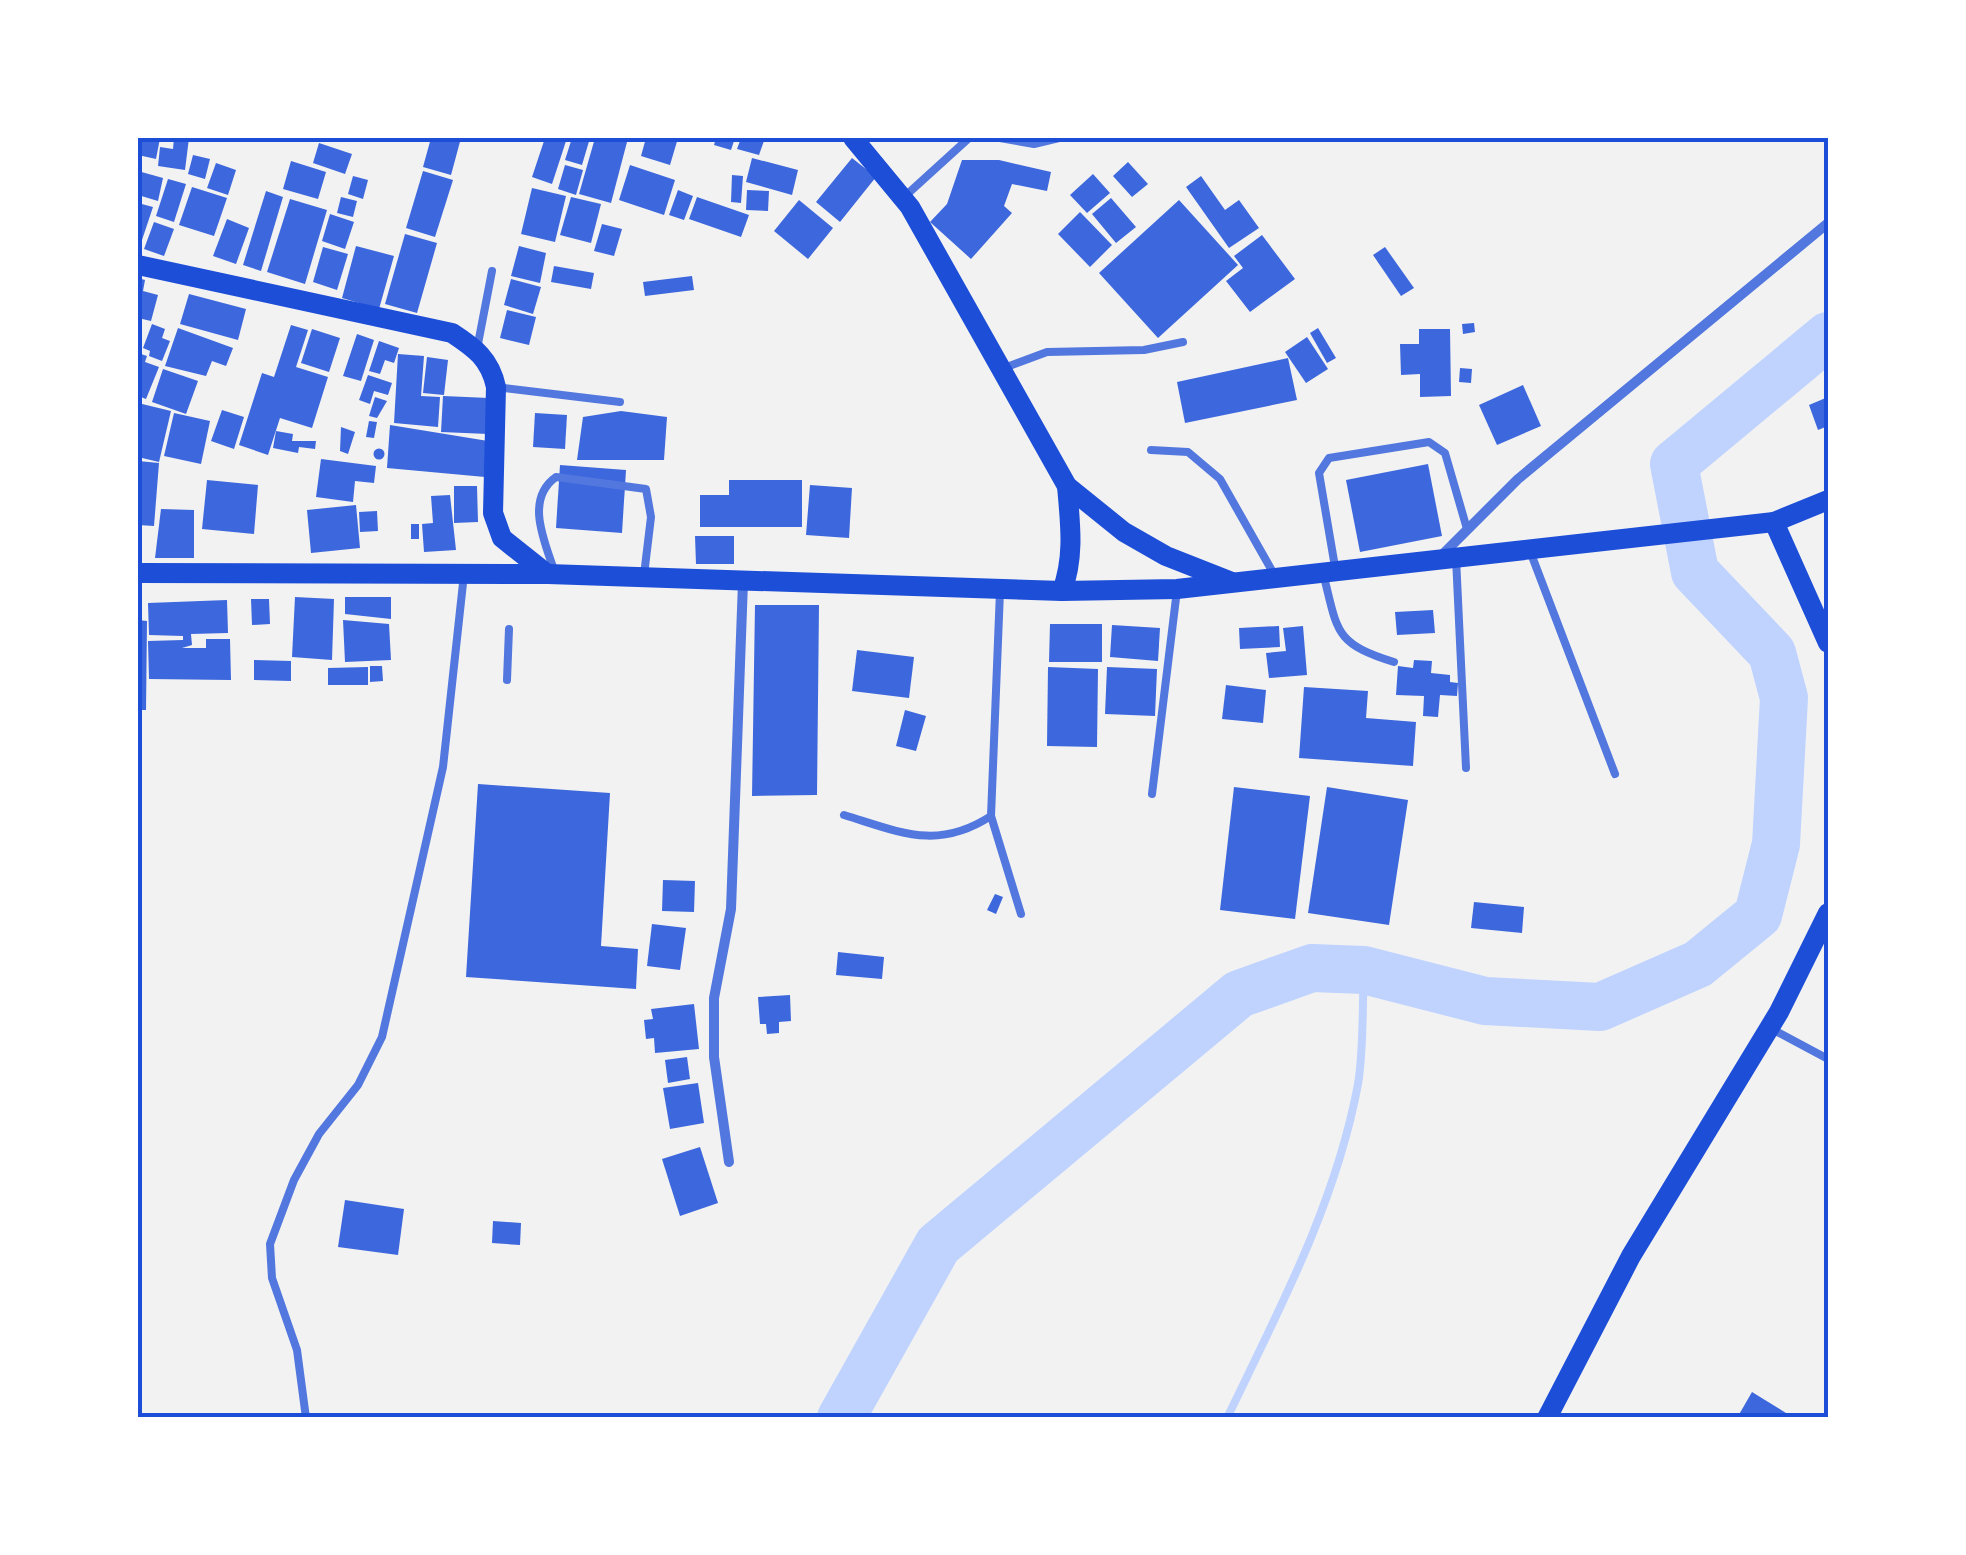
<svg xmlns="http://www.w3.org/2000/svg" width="1966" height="1555" font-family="'Open Sans',sans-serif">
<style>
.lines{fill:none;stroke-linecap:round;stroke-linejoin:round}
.stream{stroke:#bfd3fe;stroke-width:8}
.river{stroke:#bfd3fe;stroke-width:48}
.building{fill:#3d67dc}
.service{stroke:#5277de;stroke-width:8}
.minor{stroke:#5277de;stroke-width:10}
.secondary{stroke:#1d4ed8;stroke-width:20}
.neatline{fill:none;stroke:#1d4ed8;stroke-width:4}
</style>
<rect width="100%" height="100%" fill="#f2f2f2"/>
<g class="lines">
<path class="stream" d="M1227,1418C1279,1310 1336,1203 1358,1084C1364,1048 1362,1007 1364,970"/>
<polyline class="river" points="841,1418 938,1245 1239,994 1312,968 1364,970 1485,1001 1600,1007 1698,964 1758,915 1776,844 1784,698 1772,653 1695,572 1674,464 1828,336"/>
</g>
<g class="building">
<polygon points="138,138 160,138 156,159 138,155"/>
<polygon points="174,138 189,138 185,170 158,166 160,147 173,149"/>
<polygon points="431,138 461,138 451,175 423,167"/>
<polygon points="545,138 567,138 552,184 532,177"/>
<polygon points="572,138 590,138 582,165 565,160"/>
<polygon points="595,138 627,142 611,203 579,194"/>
<polygon points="646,138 678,138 670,165 641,156"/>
<polygon points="716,138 735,138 731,150 714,145"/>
<polygon points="741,138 765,138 759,155 737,149"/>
<polygon points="319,143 352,154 345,174 313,163"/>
<polygon points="193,155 210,159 205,179 188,174"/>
<polygon points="752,158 798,170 792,195 746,182"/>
<polygon points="852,158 876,177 840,222 816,202"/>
<polygon points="962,160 999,160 1051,172 1047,191 1012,184 1004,206 1012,213 971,259 930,222 947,204"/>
<polygon points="291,161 326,172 318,199 283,189"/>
<polygon points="1128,162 1148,184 1132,197 1113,176"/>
<polygon points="216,163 236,170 228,195 207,188"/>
<polygon points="565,165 583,170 576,195 558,189"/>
<polygon points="630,165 675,180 664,215 619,200"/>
<polygon points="138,171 163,178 158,201 138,195"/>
<polygon points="423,171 453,180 435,237 406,228"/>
<polygon points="1093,174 1110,193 1087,213 1070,195"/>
<polygon points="732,175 743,176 741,203 731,202"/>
<polygon points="353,176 368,180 363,199 348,194"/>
<polygon points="1201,176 1225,210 1239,200 1259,228 1229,248 1186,187"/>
<polygon points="168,179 186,184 174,222 156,216"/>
<polygon points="192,187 227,198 214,236 179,225"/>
<polygon points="532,188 566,196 555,242 521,234"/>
<polygon points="678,190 693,196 684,220 669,215"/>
<polygon points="747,190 769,191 768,211 746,210"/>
<polygon points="266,191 283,197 261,271 243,265"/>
<polygon points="341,197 357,201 353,217 337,213"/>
<polygon points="571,197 601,204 591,243 560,235"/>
<polygon points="697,197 749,215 741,237 689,219"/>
<polygon points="1111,198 1136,227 1116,243 1092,214"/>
<polygon points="290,199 327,210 305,284 267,272"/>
<polygon points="799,200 833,228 808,259 774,231"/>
<polygon points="1179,200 1238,265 1158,338 1099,273"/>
<polygon points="138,203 153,207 138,252"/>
<polygon points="1080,212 1112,245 1090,267 1058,234"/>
<polygon points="330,214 354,222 345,249 322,241"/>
<polygon points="227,219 249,228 236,264 213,256"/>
<polygon points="154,222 174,229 164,256 144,249"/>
<polygon points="602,224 622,229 614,256 594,251"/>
<polygon points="405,234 437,243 417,313 385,304"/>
<polygon points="1262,235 1295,279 1250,312 1226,281 1243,268 1234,256"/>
<polygon points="356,246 394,256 379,309 342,298"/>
<polygon points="519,246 546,253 540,283 511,276"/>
<polygon points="323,247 348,254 337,290 313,282"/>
<polygon points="1385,247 1414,288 1401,296 1373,255"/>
<polygon points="554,266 594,273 591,289 551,282"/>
<polygon points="692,276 694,290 645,296 643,282"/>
<polygon points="138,278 145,280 143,291 158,295 151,321 138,318"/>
<polygon points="511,279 541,287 533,314 504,305"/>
<polygon points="189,294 246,309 238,340 180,324"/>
<polygon points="507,310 536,317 529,345 500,338"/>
<polygon points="1474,323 1475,332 1463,334 1462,324"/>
<polygon points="152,324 165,329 162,338 170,341 162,361 149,356 150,351 143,348"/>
<polygon points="291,325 308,330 296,367 328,377 312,428 280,418 268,455 239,445 262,373 274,377"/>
<polygon points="178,328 233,348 226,366 212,361 206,376 165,366"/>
<polygon points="1318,328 1336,358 1327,363 1310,333"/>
<polygon points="312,329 340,338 329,372 301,363"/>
<polygon points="1419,329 1450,329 1451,396 1420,397 1420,374 1401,375 1400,344 1419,344"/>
<polygon points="357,334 374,340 361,381 343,376"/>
<polygon points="1307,337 1328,369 1306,383 1285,352"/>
<polygon points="379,341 399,348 394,363 385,360 380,374 369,371"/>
<polygon points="138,353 147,356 145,362 159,367 146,399 138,396"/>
<polygon points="398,354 424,356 421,396 440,397 438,427 394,423"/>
<polygon points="427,357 448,360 444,395 423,393"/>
<polygon points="1288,358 1297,400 1185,423 1177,382"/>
<polygon points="1460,368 1472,369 1471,383 1459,382"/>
<polygon points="163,369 198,381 186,414 152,402"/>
<polygon points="368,375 392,383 388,395 374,391 370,404 359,400"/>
<polygon points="1523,385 1541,426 1497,445 1479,405"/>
<polygon points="443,396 489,398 488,434 441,432"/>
<polygon points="375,397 387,401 377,418 369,416"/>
<polygon points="1828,397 1828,426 1818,430 1809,405"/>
<polygon points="138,403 171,411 159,462 138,457"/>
<polygon points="222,410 244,417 234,449 211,441"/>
<polygon points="621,411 667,417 664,460 577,460 583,417"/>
<polygon points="174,413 210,421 201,464 164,456"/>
<polygon points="535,413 567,415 565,449 533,447"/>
<polygon points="369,421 377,422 374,438 366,437"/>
<polygon points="390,425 488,441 485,477 387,468"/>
<polygon points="341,427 355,432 348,454 340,451"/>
<polygon points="276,431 293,434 292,441 316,441 315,449 299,447 298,453 273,448"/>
<circle cx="379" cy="454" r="5.5"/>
<polygon points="321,459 376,466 374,483 355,481 353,502 316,497"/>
<polygon points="138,461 159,463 154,526 138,525"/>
<polygon points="1428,464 1442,536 1360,552 1346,480"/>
<polygon points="560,465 626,470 622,533 556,528"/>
<polygon points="207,480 258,485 254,534 202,529"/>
<polygon points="729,480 802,480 802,527 700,527 700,495 729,495"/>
<polygon points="810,485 852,488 849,538 806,535"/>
<polygon points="454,486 477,486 478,522 454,523"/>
<polygon points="450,495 456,550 424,552 422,524 433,523 431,496"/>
<polygon points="356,505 360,548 311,553 307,510"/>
<polygon points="161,509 194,510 194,558 155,558"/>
<polygon points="377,511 378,531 360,532 359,512"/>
<rect x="411" y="524" width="8" height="15"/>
<polygon points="695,536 734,536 734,564 696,564"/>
<polygon points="295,597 334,599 332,660 292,657"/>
<polygon points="345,597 391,597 391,619 345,614"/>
<polygon points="251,599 269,599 270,624 252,625"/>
<polygon points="227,600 228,633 191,634 192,645 182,648 206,648 206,639 230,639 231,680 149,679 148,641 183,640 183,636 149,635 148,603"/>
<polygon points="755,605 819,605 817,795 752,796"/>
<polygon points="1433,610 1435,633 1397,635 1395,612"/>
<polygon points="138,620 147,621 146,710 138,710"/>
<polygon points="343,620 389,624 391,660 345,662"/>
<polygon points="1050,624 1102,624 1102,662 1049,662"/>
<polygon points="1112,625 1160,628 1158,661 1110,657"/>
<polygon points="1279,626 1280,647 1240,649 1239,628"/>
<polygon points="1303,626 1307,675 1269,678 1266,653 1286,651 1283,628"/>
<polygon points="857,650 914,657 909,698 852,691"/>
<polygon points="254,660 291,661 291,681 254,680"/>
<polygon points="1414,660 1432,661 1431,673 1450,675 1450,682 1458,683 1457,696 1440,695 1438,717 1423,716 1424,696 1396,695 1398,666 1413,668"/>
<polygon points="370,666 382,666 383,681 370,682"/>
<polygon points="368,667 368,685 328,685 328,668"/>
<polygon points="1048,667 1098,669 1097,747 1047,746"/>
<polygon points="1107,667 1157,669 1155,716 1105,714"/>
<polygon points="1226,685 1266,690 1263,723 1222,719"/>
<polygon points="1304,687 1368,691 1366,718 1416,722 1413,766 1299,758"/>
<polygon points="905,710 926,716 916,751 896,746"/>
<polygon points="478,784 610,793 601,946 638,949 636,989 466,977"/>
<polygon points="1234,787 1310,796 1295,919 1220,910"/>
<polygon points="1327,787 1408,800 1389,925 1308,913"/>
<polygon points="663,880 695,881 694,912 662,911"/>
<polygon points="995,894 1003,897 996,914 987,910"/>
<polygon points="1474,902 1524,907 1522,933 1471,928"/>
<polygon points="652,924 686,928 680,970 647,966"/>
<polygon points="838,952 884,957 882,979 836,975"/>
<polygon points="790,995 791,1021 779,1022 779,1033 767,1034 766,1024 760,1024 758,997"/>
<polygon points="694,1004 699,1049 655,1053 654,1038 646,1039 644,1020 653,1019 651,1009"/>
<polygon points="687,1057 690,1079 668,1083 665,1060"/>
<polygon points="698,1083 704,1123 670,1129 663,1088"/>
<polygon points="700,1147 718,1203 680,1216 662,1159"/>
<polygon points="345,1200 404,1209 398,1255 338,1247"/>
<polygon points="493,1221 521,1223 520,1245 492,1243"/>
<polygon points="1752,1392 1794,1418 1737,1418"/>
</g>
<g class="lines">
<g class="service">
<polyline points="1000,138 1034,144 1059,138"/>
<polyline points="903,198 969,138"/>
<polyline points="477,349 492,271"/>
<polyline points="1004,368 1047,352 1144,350 1183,342"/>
<polyline points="496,387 620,402"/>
<polyline points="1151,450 1188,452 1220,479 1275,576"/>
<polyline points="1530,551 1615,774"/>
<polyline points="1456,558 1466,768"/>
<polyline points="1335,567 1319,473 1329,458 1429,442 1445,453 1467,529"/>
<path d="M554,570C544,540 525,499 556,477L646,489L651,517L644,575"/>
<path d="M1323,573C1338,631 1333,643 1394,662"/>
<polyline points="507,680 509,629"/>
<polyline points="1152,794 1177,590"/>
<path d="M844,815C900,832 937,851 991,816L1000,591"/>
<polyline points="991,816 1021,914"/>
<polyline points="1770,1028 1828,1059"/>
<polyline points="306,1418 297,1350 272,1278 270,1244 294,1180 319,1134 358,1085 382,1037 443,767 464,574"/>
</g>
<g class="minor">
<polyline points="1439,558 1518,479 1828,223"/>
<polyline points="729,1162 714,1057 714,998 731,909 743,582"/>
</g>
<g class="secondary">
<polyline points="853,138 910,207 1067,486 1124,532 1166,556 1232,582"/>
<path d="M138,265L452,333C475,348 490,359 496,387L493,513L502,538L546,573"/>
<polyline points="1774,522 1828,643"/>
<polyline points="138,573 548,574 1062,591 1177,589 1774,522 1828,500"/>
<path d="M1062,591C1075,556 1070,522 1067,486"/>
<polyline points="1547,1418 1631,1256 1779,1012 1828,913"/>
</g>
</g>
<rect width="1966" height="1555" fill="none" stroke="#ffffff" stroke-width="280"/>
<rect x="140" y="140" width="1686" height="1275" class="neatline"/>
</svg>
